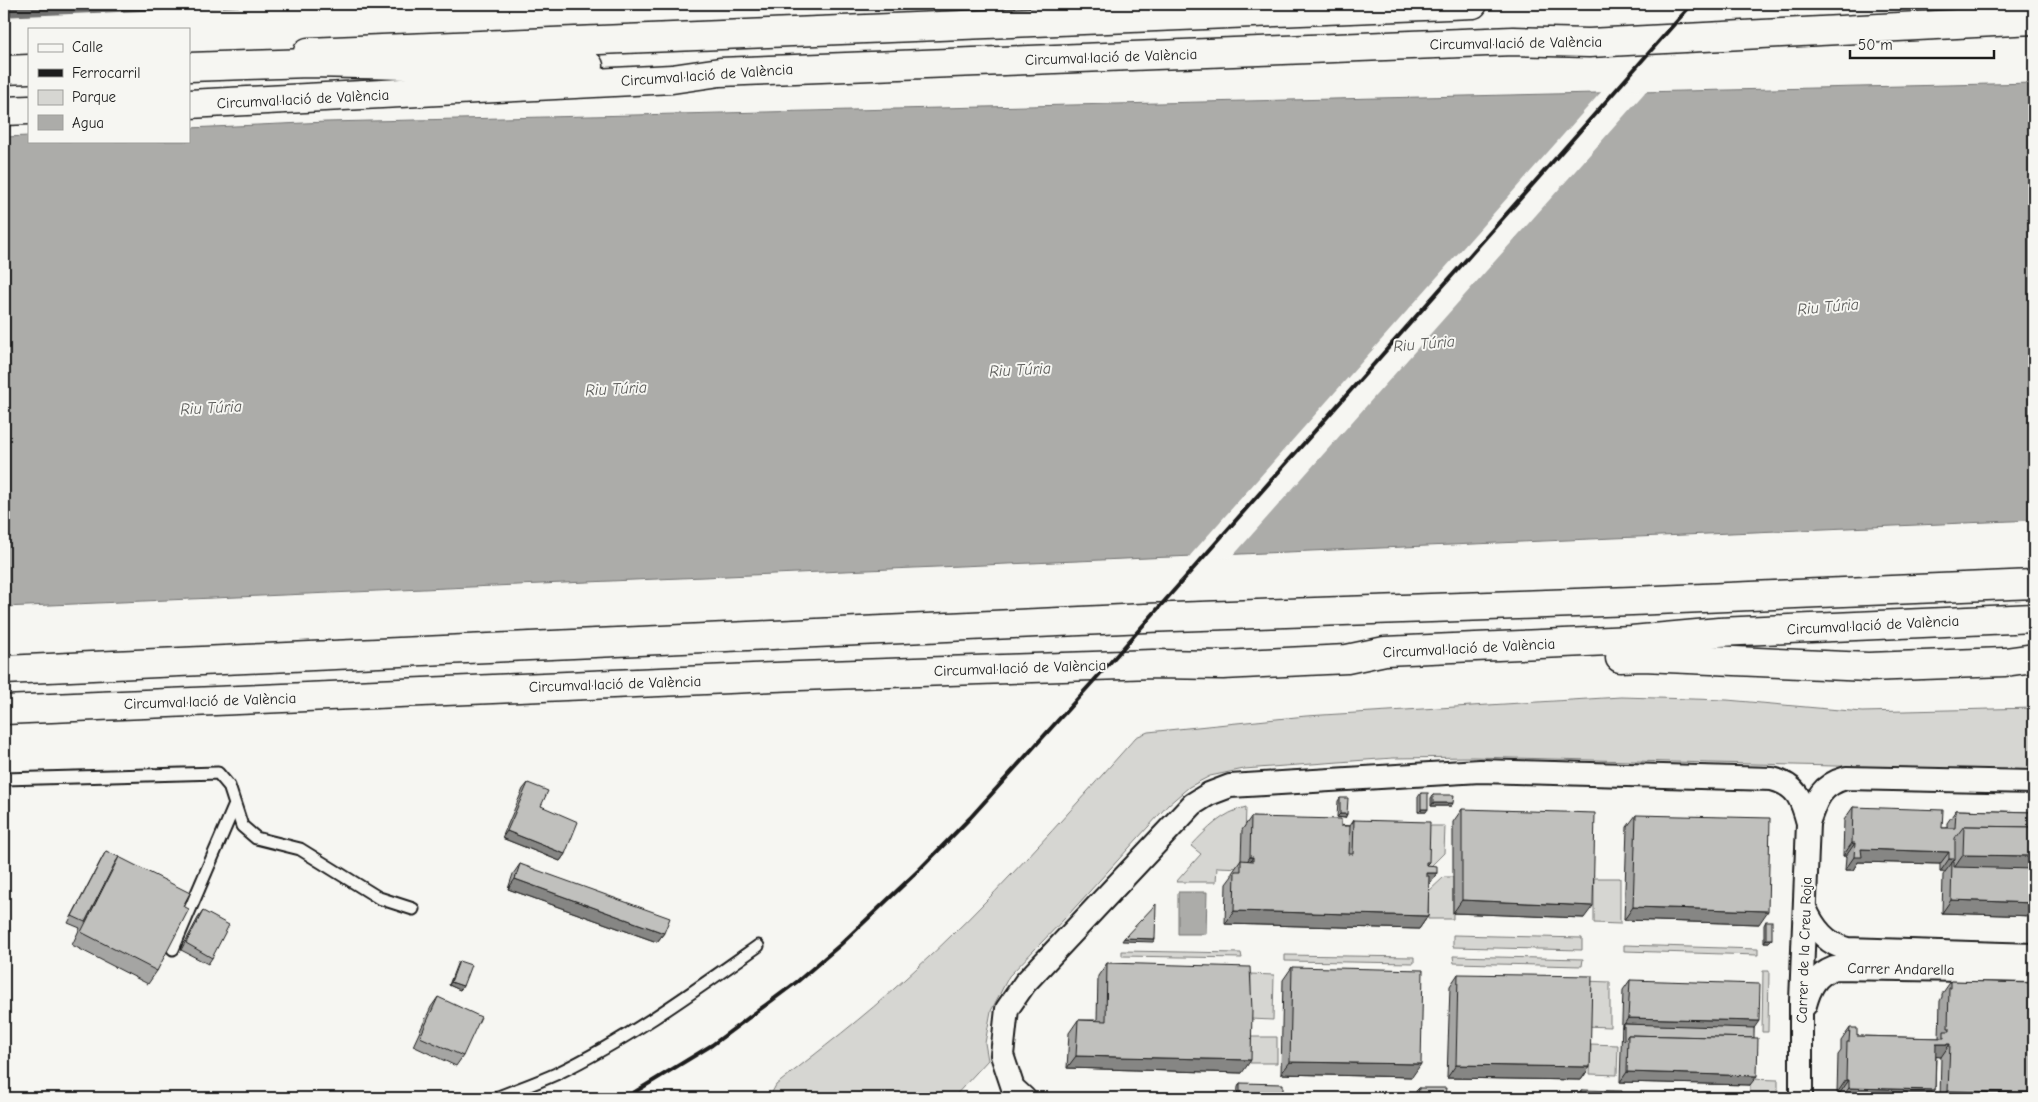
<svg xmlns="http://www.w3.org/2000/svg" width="2038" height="1102" font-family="'Comic Neue',sans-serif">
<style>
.green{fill:#d6d6d2;stroke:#797977}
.water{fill:#acaca9;stroke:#727271}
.pier{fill:#f6f6f2}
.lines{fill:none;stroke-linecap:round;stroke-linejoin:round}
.stream{stroke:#727271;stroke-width:5.5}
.service-casing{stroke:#1c1c1c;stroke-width:15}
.minor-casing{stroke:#1c1c1c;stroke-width:26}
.trunk-casing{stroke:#1c1c1c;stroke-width:31}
.motorway-casing{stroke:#1c1c1c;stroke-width:31}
.service{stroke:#f6f6f2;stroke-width:11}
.minor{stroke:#f6f6f2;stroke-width:22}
.trunk{stroke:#f6f6f2;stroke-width:28}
.motorway{stroke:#f6f6f2;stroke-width:28}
.rail{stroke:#1c1c1c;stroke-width:4}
.wall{fill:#a5a5a3;stroke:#1c1c1c}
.shaded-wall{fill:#868684;stroke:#1c1c1c}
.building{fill:#c0c0bd;stroke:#1c1c1c}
.labels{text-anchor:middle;stroke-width:4;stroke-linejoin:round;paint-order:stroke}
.street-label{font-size:15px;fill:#1c1c1c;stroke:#f6f6f2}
.water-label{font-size:16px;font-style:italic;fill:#565654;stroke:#f6f6f2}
</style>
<rect width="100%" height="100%" fill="#f6f6f2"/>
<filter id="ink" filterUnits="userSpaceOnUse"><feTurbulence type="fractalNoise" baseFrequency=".02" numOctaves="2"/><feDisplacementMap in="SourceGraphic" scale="10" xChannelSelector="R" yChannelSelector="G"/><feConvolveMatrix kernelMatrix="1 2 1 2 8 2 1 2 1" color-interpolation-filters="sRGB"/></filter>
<g filter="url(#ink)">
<g class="green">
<path d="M1621,697L1727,700L1862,712L2034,708V771L1473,757L1393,758L1244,769L1210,776L1189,787L1168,805L1069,914L1009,976L991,1011L985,1043L988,1060L953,1098H769L776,1085C820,1050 864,1017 905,979C988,905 1062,820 1136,737L1148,732L1306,716Z"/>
<path d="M1246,807L1244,868L1217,867L1216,882H1176L1201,854L1191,846C1208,828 1222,813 1246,807Z"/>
<polygon points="1421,826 1445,826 1444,853 1425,872"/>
<polygon points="1444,877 1453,877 1453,919 1428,919 1428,892"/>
<polygon points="1594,878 1620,878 1620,924 1594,923"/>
<polygon points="1453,935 1582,938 1582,950 1453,947"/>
<polygon points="1624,945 1758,949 1758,955 1624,951"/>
<polygon points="1122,951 1241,953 1242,958 1122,956"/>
<polygon points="1285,955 1414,957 1414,963 1285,961"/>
<polygon points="1453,956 1583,959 1582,966 1454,963"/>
<polygon points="1763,971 1769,971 1768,1032 1762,1032"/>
<polygon points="1251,974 1274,975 1273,1020 1250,1019"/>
<polygon points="1584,981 1610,982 1610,1027 1584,1026"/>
<polygon points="1251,1037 1277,1037 1277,1063 1250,1063"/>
<polygon points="1591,1044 1618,1045 1617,1075 1590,1074"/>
<polygon points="1750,1079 1778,1080 1778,1098 1750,1098"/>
</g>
<g class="water">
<polygon points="2034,83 2034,520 4,607 4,137 29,136 29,141 189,141 189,128 327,122"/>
<polygon points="1178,892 1207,892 1206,934 1178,934"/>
</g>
<polygon class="pier" points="1647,90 1232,557 1187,559 1602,91"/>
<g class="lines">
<g class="stream">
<polyline points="4,9 126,4"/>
<polyline points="4,14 243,4"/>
</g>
<defs>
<g id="service">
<polyline points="4,779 218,773 229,786 242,826 256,838 300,849 379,898 413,909"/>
<polyline points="173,949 234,807"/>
<path d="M496,1098C516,1090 536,1083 556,1074C628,1039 693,992 758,946"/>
</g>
<g id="minor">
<path d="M1808,823C1816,800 1820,785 1846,778L2034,782"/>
<path d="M1805,908C1814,928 1826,944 1847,949L2034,955"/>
<path d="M1805,1005C1810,987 1816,975 1834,968L2034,971"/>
<path d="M1024,1098L1013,1088L1002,1055L1007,1009L1025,983L1193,804L1209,794L1230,786L1480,771L1772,779C1797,785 1802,800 1808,823L1801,1001V1098"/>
</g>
<g id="trunk">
<polyline points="308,52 1473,4"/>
<polyline points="4,70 29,69"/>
<polyline points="1620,658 1643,657 1868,667 2005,662 2034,658"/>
<polyline points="4,710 799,676 1153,664 1223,665 1347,659 1385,651 1632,640 1719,632 2034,618"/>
</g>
<g id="motorway">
<polyline points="189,67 309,63 507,67 589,66"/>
<polyline points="189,104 672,79 720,72 1513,41 1589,43 2034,20"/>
<polyline points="4,111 29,110"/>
<polyline points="4,670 1145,618 1632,601 2034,584"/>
</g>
</defs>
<use href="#service" class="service-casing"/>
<use href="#minor" class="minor-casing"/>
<use href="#trunk" class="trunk-casing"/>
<use href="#motorway" class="motorway-casing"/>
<use href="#service" class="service"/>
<use href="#minor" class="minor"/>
<use href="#trunk" class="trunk"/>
<use href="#motorway" class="motorway"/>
<polyline class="rail" points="625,1098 712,1045 798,981 840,945 919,870 970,818 1116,656 1692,4"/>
</g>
<g class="wall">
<polygon points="528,783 541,806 565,854 560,861 502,838 523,789"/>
<polygon points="1421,793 1426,812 1418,812 1418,797"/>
<polygon points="1433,795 1453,803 1451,806 1431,806 1431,798"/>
<polygon points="1340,798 1347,814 1345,818 1337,817 1338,801"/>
<polygon points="1853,807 1942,828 1947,828 1947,823 1956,810 2034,812 2034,916 1942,913 1943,875 1945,872 1940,872 1940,864 1858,862 1853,870 1845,870 1846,856 1843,856 1844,820"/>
<polygon points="1462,809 1584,918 1453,913 1453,822"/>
<polygon points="1636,815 1759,924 1624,920 1627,827"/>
<polygon points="1251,817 1350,826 1354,820 1429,862 1426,865 1437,873 1428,886 1428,916 1419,929 1225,924 1226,884 1232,876 1232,873 1241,860 1242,830"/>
<polygon points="106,851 183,906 157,971 148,984 72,945 80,928 68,923 102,858"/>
<polygon points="520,864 664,933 657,942 508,889 513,874"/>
<polygon points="203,911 212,958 208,964 181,950 198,918"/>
<polygon points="1766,921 1769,942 1764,942 1764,925"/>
<polygon points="459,961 463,986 460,990 449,985 457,964"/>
<polygon points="1107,963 1242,1073 1067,1068 1069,1033 1078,1020 1097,1020 1098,976"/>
<polygon points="1292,967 1412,1077 1281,1074 1283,980"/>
<polygon points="1458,974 1590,1067 1581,1080 1447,1078 1450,986"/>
<polygon points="1630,980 1754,1028 1750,1085 1620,1082 1623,990"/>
<polygon points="1951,981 2034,1098 1940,1098 1941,1057 1936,1056 1935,1090 1929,1098 1840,1098 1840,1093 1837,1093 1838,1055 1841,1051 1841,1041 1850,1028 1857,1036 1939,1038 1940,1001 1942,997 1942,994"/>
<polygon points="438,997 463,1056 456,1066 413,1046 431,1007"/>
<polygon points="1240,1083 1283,1098 1237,1098 1238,1087"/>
<polygon points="1419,1088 1445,1096 1444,1098 1416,1098 1416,1091"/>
<polygon points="1581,1090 1622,1098 1578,1098 1579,1093"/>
</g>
<g class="shaded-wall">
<polygon points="1433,803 1453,803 1451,806 1431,806"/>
<polygon points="1421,809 1428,809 1426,812 1418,812"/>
<polygon points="1340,814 1347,814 1345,818 1337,817"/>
<polygon points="507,831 565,854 560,861 502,838"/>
<polygon points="1852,843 1855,843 1846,856 1843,856"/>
<polygon points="1861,849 1949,852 1940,864 1858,862 1853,870 1845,870 1854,857"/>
<polygon points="1963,855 2034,856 2034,882 1952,871"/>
<polygon points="1250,857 1253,857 1244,870 1241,870"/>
<polygon points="1949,859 1955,859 1945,872 1940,872"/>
<polygon points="1426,873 1437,873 1428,886 1417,885"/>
<polygon points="515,879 664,933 657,942 508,889"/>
<polygon points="1462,900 1593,906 1584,918 1453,913"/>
<polygon points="1951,900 2034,903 2034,916 1942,913"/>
<polygon points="1633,907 1768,911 1759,924 1624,920"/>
<polygon points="1234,911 1428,916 1419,929 1225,924"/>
<polygon points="1124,938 1155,939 1153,942 1122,941"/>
<polygon points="1766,939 1772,939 1769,942 1764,942"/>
<polygon points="451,982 463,986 460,990 449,985"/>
<polygon points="1628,1018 1759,1021 1752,1031 1624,1024 1622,1028"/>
<polygon points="1936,1044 1950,1044 1941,1057 1927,1056"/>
<polygon points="1076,1056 1251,1060 1242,1073 1067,1068"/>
<polygon points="1290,1062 1421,1064 1412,1077 1281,1074"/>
<polygon points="1456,1065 1590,1067 1581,1080 1447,1078"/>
<polygon points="1627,1072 1757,1076 1750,1085 1620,1082"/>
<polygon points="1846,1080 1849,1080 1840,1093 1837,1093"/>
<polygon points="1849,1088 1935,1090 1929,1098 1841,1098"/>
<polygon points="1948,1091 2034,1093 2034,1098 1943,1098"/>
<polygon points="1418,1096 1445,1096 1444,1098 1417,1098"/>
</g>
<g class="building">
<polygon points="528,783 548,791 541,806 578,822 565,854 507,831"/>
<rect x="1421" y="793" width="7" height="16"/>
<polygon points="1433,795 1454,795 1453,803 1433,803"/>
<polygon points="1340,798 1348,798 1347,814 1340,814"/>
<polygon points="1853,807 1943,810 1942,828 1955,828 1956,810 2034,812 2034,827 1964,826 1955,838 1955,859 1949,859 1949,852 1861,849 1862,857 1854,857 1855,843 1852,843"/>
<polygon points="1462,809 1595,813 1593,906 1462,900"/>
<polygon points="1636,815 1770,818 1768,911 1633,907"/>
<polygon points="1251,817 1341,819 1341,826 1350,826 1349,854 1353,854 1354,820 1430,822 1429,862 1426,862 1426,865 1437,866 1437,873 1426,873 1426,876 1429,876 1428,916 1234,911 1235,871 1241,871 1241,860 1253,861 1253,857 1250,857"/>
<polygon points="1964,826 2034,827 2034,856 1963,855"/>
<polygon points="106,851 119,857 115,863 85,922 72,916"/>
<polygon points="119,857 190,893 183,906 189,909 157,971 81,932"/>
<polygon points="1952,862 1954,862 1954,867 2034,869 2034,903 1951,900"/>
<polygon points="520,864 670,918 664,933 515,879"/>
<polygon points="1156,904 1155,939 1124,938"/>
<polygon points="203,911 229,925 212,958 186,943"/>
<rect x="1766" y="921" width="6" height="18"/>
<polygon points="459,961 471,965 463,986 451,982"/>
<polygon points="1107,963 1250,967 1252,1010 1251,1060 1076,1056 1078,1020 1106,1021"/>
<polygon points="1292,967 1423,970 1421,1064 1290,1062"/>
<polygon points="1458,974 1592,976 1590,1067 1456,1065"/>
<polygon points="1630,980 1760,984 1759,1021 1628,1018"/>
<polygon points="1951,981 2034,983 2034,1093 1948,1091 1950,1044 1936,1044 1935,1090 1849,1088 1849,1080 1846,1080 1847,1042 1849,1042 1850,1028 1857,1028 1857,1036 1944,1038 1944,1031 1950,1031 1950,1028 1948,1028 1949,988 1951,988"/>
<polygon points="438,997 481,1017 463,1056 420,1037"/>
<polygon points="1624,1024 1754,1028 1754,1038 1628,1035 1624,1041"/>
<polygon points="1628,1035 1758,1038 1757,1076 1627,1072"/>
<polygon points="1240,1083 1283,1084 1283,1098 1240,1097"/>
<polygon points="1419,1088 1446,1088 1445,1096 1418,1096"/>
<polygon points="1581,1090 1622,1091 1622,1098 1581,1098"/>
</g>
</g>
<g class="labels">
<g class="street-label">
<text transform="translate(1516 43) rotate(-1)" y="5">Circumval·lació de València</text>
<text transform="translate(1111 57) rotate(-2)" y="5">Circumval·lació de València</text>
<text transform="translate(707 75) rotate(-4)" y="5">Circumval·lació de València</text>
<text transform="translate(303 99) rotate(-3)" y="5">Circumval·lació de València</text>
<text transform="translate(1873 625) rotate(-3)" y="5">Circumval·lació de València</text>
<text transform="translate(1469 648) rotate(-3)" y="5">Circumval·lació de València</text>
<text transform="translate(1020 668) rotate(-2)" y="5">Circumval·lació de València</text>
<text transform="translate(615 684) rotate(-2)" y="5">Circumval·lació de València</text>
<text transform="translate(210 701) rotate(-2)" y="5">Circumval·lació de València</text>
<text transform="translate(1804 950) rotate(-88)" y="5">Carrer de la Creu Roja</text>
<text transform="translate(1901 969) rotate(1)" y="5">Carrer Andarella</text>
</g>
<g class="water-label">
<text transform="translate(1828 306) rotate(-5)" y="6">Riu Túria</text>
<text transform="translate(1424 343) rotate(-5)" y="6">Riu Túria</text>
<text transform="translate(1020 369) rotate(-3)" y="6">Riu Túria</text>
<text transform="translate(616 388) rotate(-3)" y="6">Riu Túria</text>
<text transform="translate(211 407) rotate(-3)" y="6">Riu Túria</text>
</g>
</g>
<rect width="2038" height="1102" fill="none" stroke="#f6f6f2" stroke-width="20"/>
<rect x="10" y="10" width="2018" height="1082" fill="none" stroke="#1c1c1c" stroke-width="2" filter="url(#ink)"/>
<rect x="28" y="28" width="162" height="115" fill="#f6f6f2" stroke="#9f9f9c"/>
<rect x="38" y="44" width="25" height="8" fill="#f6f6f2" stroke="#9f9f9c"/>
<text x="72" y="52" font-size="15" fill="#1c1c1c">Calle</text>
<rect x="38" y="69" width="25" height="8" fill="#1c1c1c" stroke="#9f9f9c"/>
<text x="72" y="78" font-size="15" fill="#1c1c1c">Ferrocarril</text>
<rect x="38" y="90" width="25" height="15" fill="#d6d6d2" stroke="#9f9f9c"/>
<text x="72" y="102" font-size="15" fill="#1c1c1c">Parque</text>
<rect x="38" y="115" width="25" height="15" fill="#acaca9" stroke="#9f9f9c"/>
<text x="72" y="128" font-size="15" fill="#1c1c1c">Agua</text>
<path d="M1850 50v8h144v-8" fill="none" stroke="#1c1c1c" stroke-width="2.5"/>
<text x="1858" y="50" font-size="15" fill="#1c1c1c" stroke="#f6f6f2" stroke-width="4" paint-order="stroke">50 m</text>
</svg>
